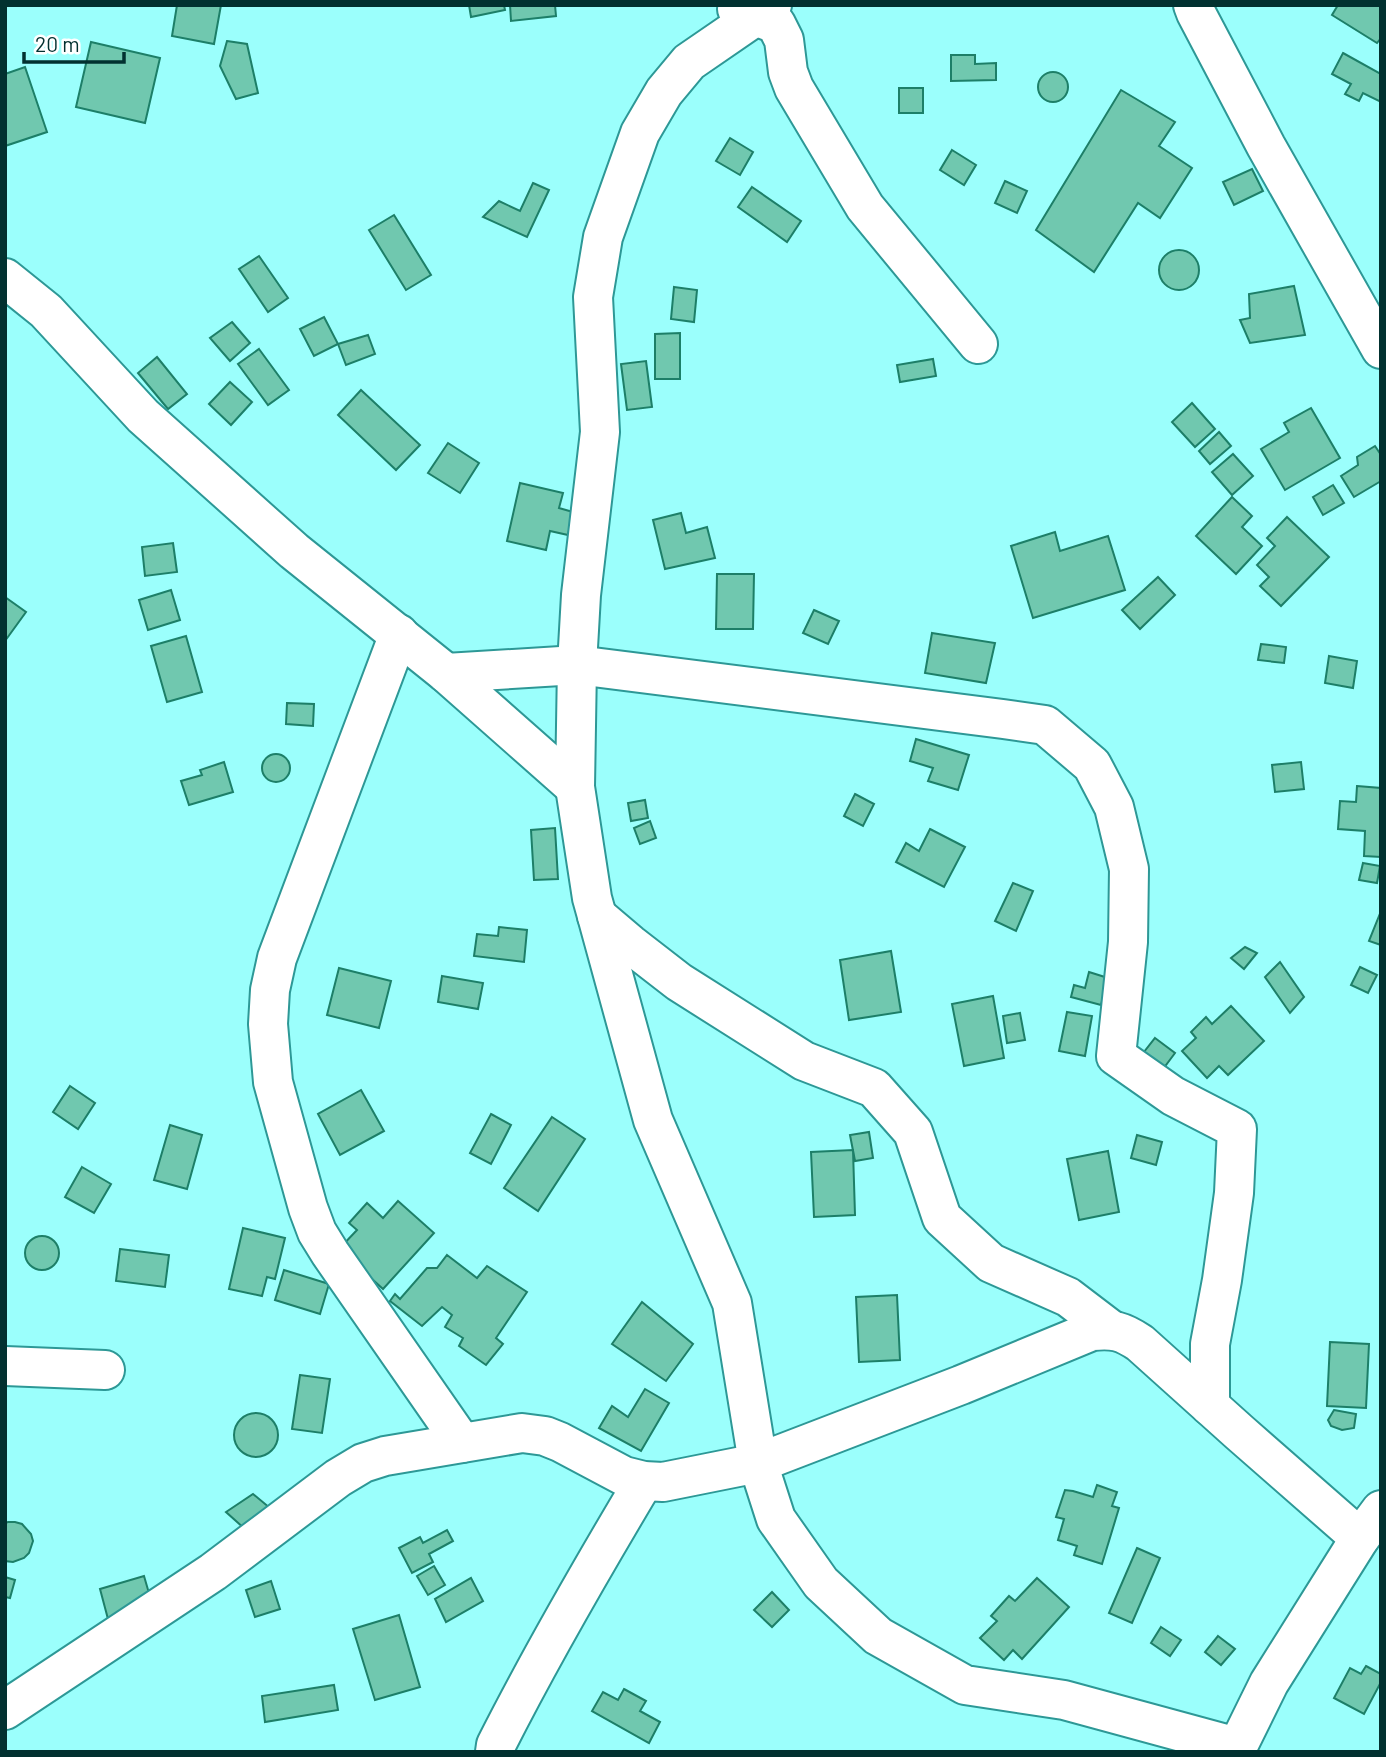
<svg xmlns="http://www.w3.org/2000/svg" width="1386" height="1757" font-family="Barlow,sans-serif">
<style>
.building{fill:#70c8af;stroke:#1d7f68;stroke-width:2}
.lines{fill:none;stroke-linecap:round;stroke-linejoin:round}
.minor-casing{stroke:#2d9896;stroke-width:42}
.minor{stroke:#fff;stroke-width:38}
</style>
<rect width="100%" height="100%" fill="#9bfffc"/>
<g class="building">
<polygon points="177,5 221,5 214,44 172,36"/>
<polygon points="469,5 504,5 505,10 471,17"/>
<polygon points="510,5 555,5 556,16 511,21"/>
<polygon points="1338,5 1381,5 1381,38 1377,43 1332,15"/>
<polygon points="227,41 247,44 258,93 236,99 220,66"/>
<polygon points="91,42 160,58 145,123 76,107"/>
<polygon points="1343,53 1381,74 1381,102 1363,93 1359,101 1345,94 1351,84 1332,74"/>
<polygon points="951,55 975,55 975,64 996,63 996,80 951,81"/>
<polygon points="25,67 47,132 5,146 5,74"/>
<circle cx="1053" cy="87" r="15"/>
<rect x="899" y="88" width="24" height="25"/>
<polygon points="1121,90 1175,122 1159,146 1192,168 1160,218 1138,203 1094,272 1036,230"/>
<polygon points="730,138 753,152 740,175 716,161"/>
<polygon points="952,150 976,165 964,185 940,170"/>
<polygon points="1252,169 1263,191 1234,205 1223,182"/>
<polygon points="1005,181 1027,191 1017,213 995,203"/>
<polygon points="533,183 549,190 527,237 483,217 499,201 520,211"/>
<polygon points="752,187 801,221 787,242 738,207"/>
<polygon points="394,215 431,275 406,290 369,230"/>
<circle cx="1179" cy="270" r="20"/>
<polygon points="259,256 288,298 268,312 239,269"/>
<polygon points="1294,286 1305,335 1250,343 1240,320 1250,318 1249,294"/>
<polygon points="674,287 697,290 694,322 671,319"/>
<polygon points="324,317 338,344 314,356 300,329"/>
<polygon points="232,322 250,343 230,361 210,338"/>
<polygon points="680,333 680,379 655,379 655,334"/>
<polygon points="368,335 375,354 346,365 338,344"/>
<polygon points="259,349 289,390 268,405 238,364"/>
<polygon points="157,357 187,394 168,409 138,373"/>
<polygon points="933,359 936,376 900,382 897,365"/>
<polygon points="646,361 652,407 627,410 621,364"/>
<polygon points="230,382 252,402 231,425 209,404"/>
<polygon points="361,390 420,445 396,470 338,415"/>
<polygon points="1192,403 1215,429 1195,447 1172,422"/>
<polygon points="1311,408 1340,458 1285,490 1261,449 1289,432 1284,423"/>
<polygon points="1219,432 1231,446 1210,464 1199,451"/>
<polygon points="448,443 479,463 460,493 428,473"/>
<polygon points="1375,446 1381,455 1381,481 1354,497 1341,476 1358,465 1357,457"/>
<polygon points="1233,454 1253,476 1232,495 1212,472"/>
<polygon points="520,483 563,493 559,508 573,512 568,535 550,531 546,550 507,541"/>
<polygon points="1333,485 1344,503 1323,515 1313,497"/>
<polygon points="1232,497 1252,516 1242,527 1262,546 1236,574 1196,536"/>
<polygon points="681,513 686,533 707,527 715,558 665,569 653,520"/>
<polygon points="1287,517 1329,557 1281,606 1260,586 1269,577 1257,565 1275,546 1267,538"/>
<polygon points="1055,532 1060,551 1108,536 1125,590 1033,618 1011,546"/>
<polygon points="173,543 177,572 145,576 142,547"/>
<polygon points="717,574 754,574 753,629 716,629"/>
<polygon points="1158,577 1175,595 1140,629 1122,610"/>
<polygon points="171,590 180,620 148,630 139,600"/>
<polygon points="5,597 26,612 5,641"/>
<polygon points="814,610 839,621 828,644 803,633"/>
<polygon points="932,633 995,643 986,683 925,673"/>
<polygon points="186,636 202,692 167,702 151,646"/>
<polygon points="1261,644 1286,647 1284,663 1258,660"/>
<polygon points="1329,656 1357,661 1353,688 1325,683"/>
<polygon points="287,703 314,704 313,726 286,724"/>
<polygon points="916,739 969,755 958,790 928,781 933,768 910,761"/>
<circle cx="276" cy="768" r="14"/>
<polygon points="224,762 233,792 189,805 181,781 202,775 200,770"/>
<polygon points="1301,762 1304,789 1275,792 1272,765"/>
<polygon points="1357,786 1381,788 1381,857 1364,856 1365,831 1338,829 1340,801 1356,802"/>
<polygon points="855,794 874,804 863,826 844,816"/>
<polygon points="645,800 648,818 631,821 628,803"/>
<polygon points="650,821 656,838 640,844 634,828"/>
<polygon points="555,828 558,879 534,880 531,830"/>
<polygon points="930,829 965,847 944,887 896,862 906,843 919,851"/>
<polygon points="1363,863 1380,866 1377,883 1359,880"/>
<polygon points="1013,883 1033,891 1016,931 995,921"/>
<polygon points="1381,911 1381,945 1369,941"/>
<polygon points="499,927 527,930 524,962 474,956 477,934 498,936"/>
<polygon points="1245,947 1257,953 1244,969 1231,958"/>
<polygon points="891,951 901,1012 849,1020 840,960"/>
<polygon points="1280,962 1304,997 1290,1013 1265,977"/>
<polygon points="1360,967 1377,975 1368,993 1351,985"/>
<polygon points="339,968 391,981 379,1028 327,1015"/>
<polygon points="1089,972 1108,978 1101,1005 1071,997 1074,985 1085,988"/>
<polygon points="442,976 483,983 478,1009 438,1002"/>
<polygon points="993,996 1004,1058 964,1066 952,1004"/>
<polygon points="1231,1006 1264,1041 1228,1075 1219,1066 1207,1078 1182,1051 1196,1038 1191,1032 1206,1017 1212,1024"/>
<polygon points="1067,1012 1092,1016 1085,1056 1059,1051"/>
<polygon points="1020,1013 1025,1040 1007,1043 1003,1016"/>
<polygon points="1155,1038 1175,1053 1160,1073 1140,1057"/>
<polygon points="70,1086 95,1103 78,1129 53,1112"/>
<polygon points="361,1090 384,1131 340,1155 318,1114"/>
<polygon points="491,1114 511,1125 491,1164 470,1153"/>
<polygon points="552,1117 585,1139 538,1211 504,1188"/>
<polygon points="170,1125 202,1135 187,1189 154,1180"/>
<polygon points="869,1132 873,1158 855,1161 850,1135"/>
<polygon points="1137,1135 1162,1142 1156,1165 1131,1158"/>
<polygon points="853,1150 855,1215 814,1217 811,1152"/>
<polygon points="1108,1151 1119,1212 1079,1220 1067,1159"/>
<polygon points="82,1167 111,1184 94,1213 65,1197"/>
<polygon points="398,1201 434,1233 383,1289 339,1249 357,1230 349,1223 367,1203 383,1218"/>
<polygon points="243,1228 285,1238 275,1279 267,1277 262,1296 229,1289"/>
<circle cx="42" cy="1253" r="17"/>
<polygon points="120,1249 169,1255 165,1287 116,1281"/>
<polygon points="447,1255 477,1278 487,1266 527,1292 496,1338 503,1344 486,1365 459,1346 463,1338 445,1327 452,1315 442,1307 422,1326 390,1301 395,1294 400,1299 427,1268 437,1268"/>
<polygon points="284,1270 329,1284 320,1314 275,1300"/>
<polygon points="897,1295 900,1360 859,1362 856,1297"/>
<polygon points="642,1302 693,1344 666,1381 612,1344"/>
<polygon points="1330,1342 1369,1344 1366,1408 1327,1406"/>
<polygon points="300,1375 330,1379 322,1433 292,1429"/>
<polygon points="645,1389 669,1403 641,1451 599,1428 612,1406 628,1417"/>
<polygon points="1334,1410 1356,1414 1354,1428 1342,1430 1331,1426 1328,1420"/>
<circle cx="256" cy="1435" r="22"/>
<polygon points="1097,1485 1117,1492 1112,1506 1119,1508 1102,1564 1074,1555 1077,1546 1058,1540 1064,1519 1056,1517 1065,1490 1073,1491 1093,1497"/>
<polygon points="253,1494 276,1513 246,1530 226,1512"/>
<polygon points="8,1522 15,1522 22,1524 31,1534 33,1541 29,1553 24,1558 13,1562 5,1561 5,1523"/>
<polygon points="447,1530 453,1541 429,1554 433,1562 412,1573 399,1548 420,1537 423,1543"/>
<polygon points="1137,1548 1160,1558 1132,1623 1109,1613"/>
<polygon points="434,1566 445,1585 428,1595 417,1576"/>
<polygon points="144,1576 153,1607 108,1619 100,1589"/>
<polygon points="5,1577 15,1580 10,1598 5,1597"/>
<polygon points="471,1578 483,1601 446,1622 435,1599"/>
<polygon points="1037,1578 1069,1607 1022,1659 1013,1650 1004,1660 980,1638 997,1621 991,1616 1009,1596 1015,1601"/>
<polygon points="271,1581 280,1609 255,1617 246,1590"/>
<polygon points="772,1592 789,1610 772,1627 754,1610"/>
<polygon points="399,1615 420,1687 375,1700 353,1629"/>
<polygon points="1161,1627 1181,1640 1170,1656 1151,1643"/>
<polygon points="1218,1636 1235,1649 1221,1665 1205,1652"/>
<polygon points="1366,1666 1381,1674 1381,1682 1364,1714 1334,1698 1350,1668 1361,1674"/>
<polygon points="334,1685 338,1710 265,1722 262,1696"/>
<polygon points="624,1689 646,1701 640,1711 660,1722 649,1743 592,1711 603,1692 618,1700"/>
</g>
<g class="lines">
<defs>
<g id="minor">
<polyline points="772,5 689,62 664,92 640,133 603,237 593,297 600,432 581,595 577,665 575,787 592,898 597,916 653,1120 732,1303 758,1463 776,1519 821,1583 878,1636 965,1685 1064,1700 1237,1747"/>
<polyline points="1193,5 1196,13 1266,146 1381,349"/>
<polyline points="737,9 776,24 784,40 788,72 794,88 865,207 978,344"/>
<polyline points="5,278 46,311 143,416 294,551 446,673 575,787"/>
<polyline points="399,634 277,958 270,990 268,1024 273,1082 308,1208 317,1232 330,1253 462,1443"/>
<polyline points="446,673 577,665 1003,719 1045,725 1092,765 1114,807 1129,869 1128,942 1116,1056 1173,1096 1237,1129 1234,1193 1222,1280 1210,1344 1210,1406"/>
<polyline points="597,916 630,944 679,982 804,1061 874,1088 913,1132 942,1218 991,1263 1068,1297 1110,1329"/>
<polyline points="5,1366 105,1370"/>
<path d="M5,1710L213,1572L338,1478L363,1463L385,1456L522,1433L545,1436L560,1442L624,1476L644,1481L663,1482L758,1463L961,1385L1092,1331C1114,1329 1122,1331 1140,1343L1239,1432L1360,1538"/>
<path d="M495,1752L496,1745C542,1654 592,1568 644,1481"/>
<polyline points="1235,1752 1269,1683 1360,1538 1381,1510"/>
</g>
</defs>
<use href="#minor" class="minor-casing"/>
<use href="#minor" class="minor"/>
</g>
<rect width="1386" height="1757" fill="none" stroke="#023130" stroke-width="14"/>
<path d="M24 52v10h100v-10" fill="none" stroke="#023130" stroke-width="3.5"/>
<text x="35" y="52" font-size="21" fill="#023130" stroke="#ffffff" stroke-width="5" paint-order="stroke">20 m</text>
</svg>
